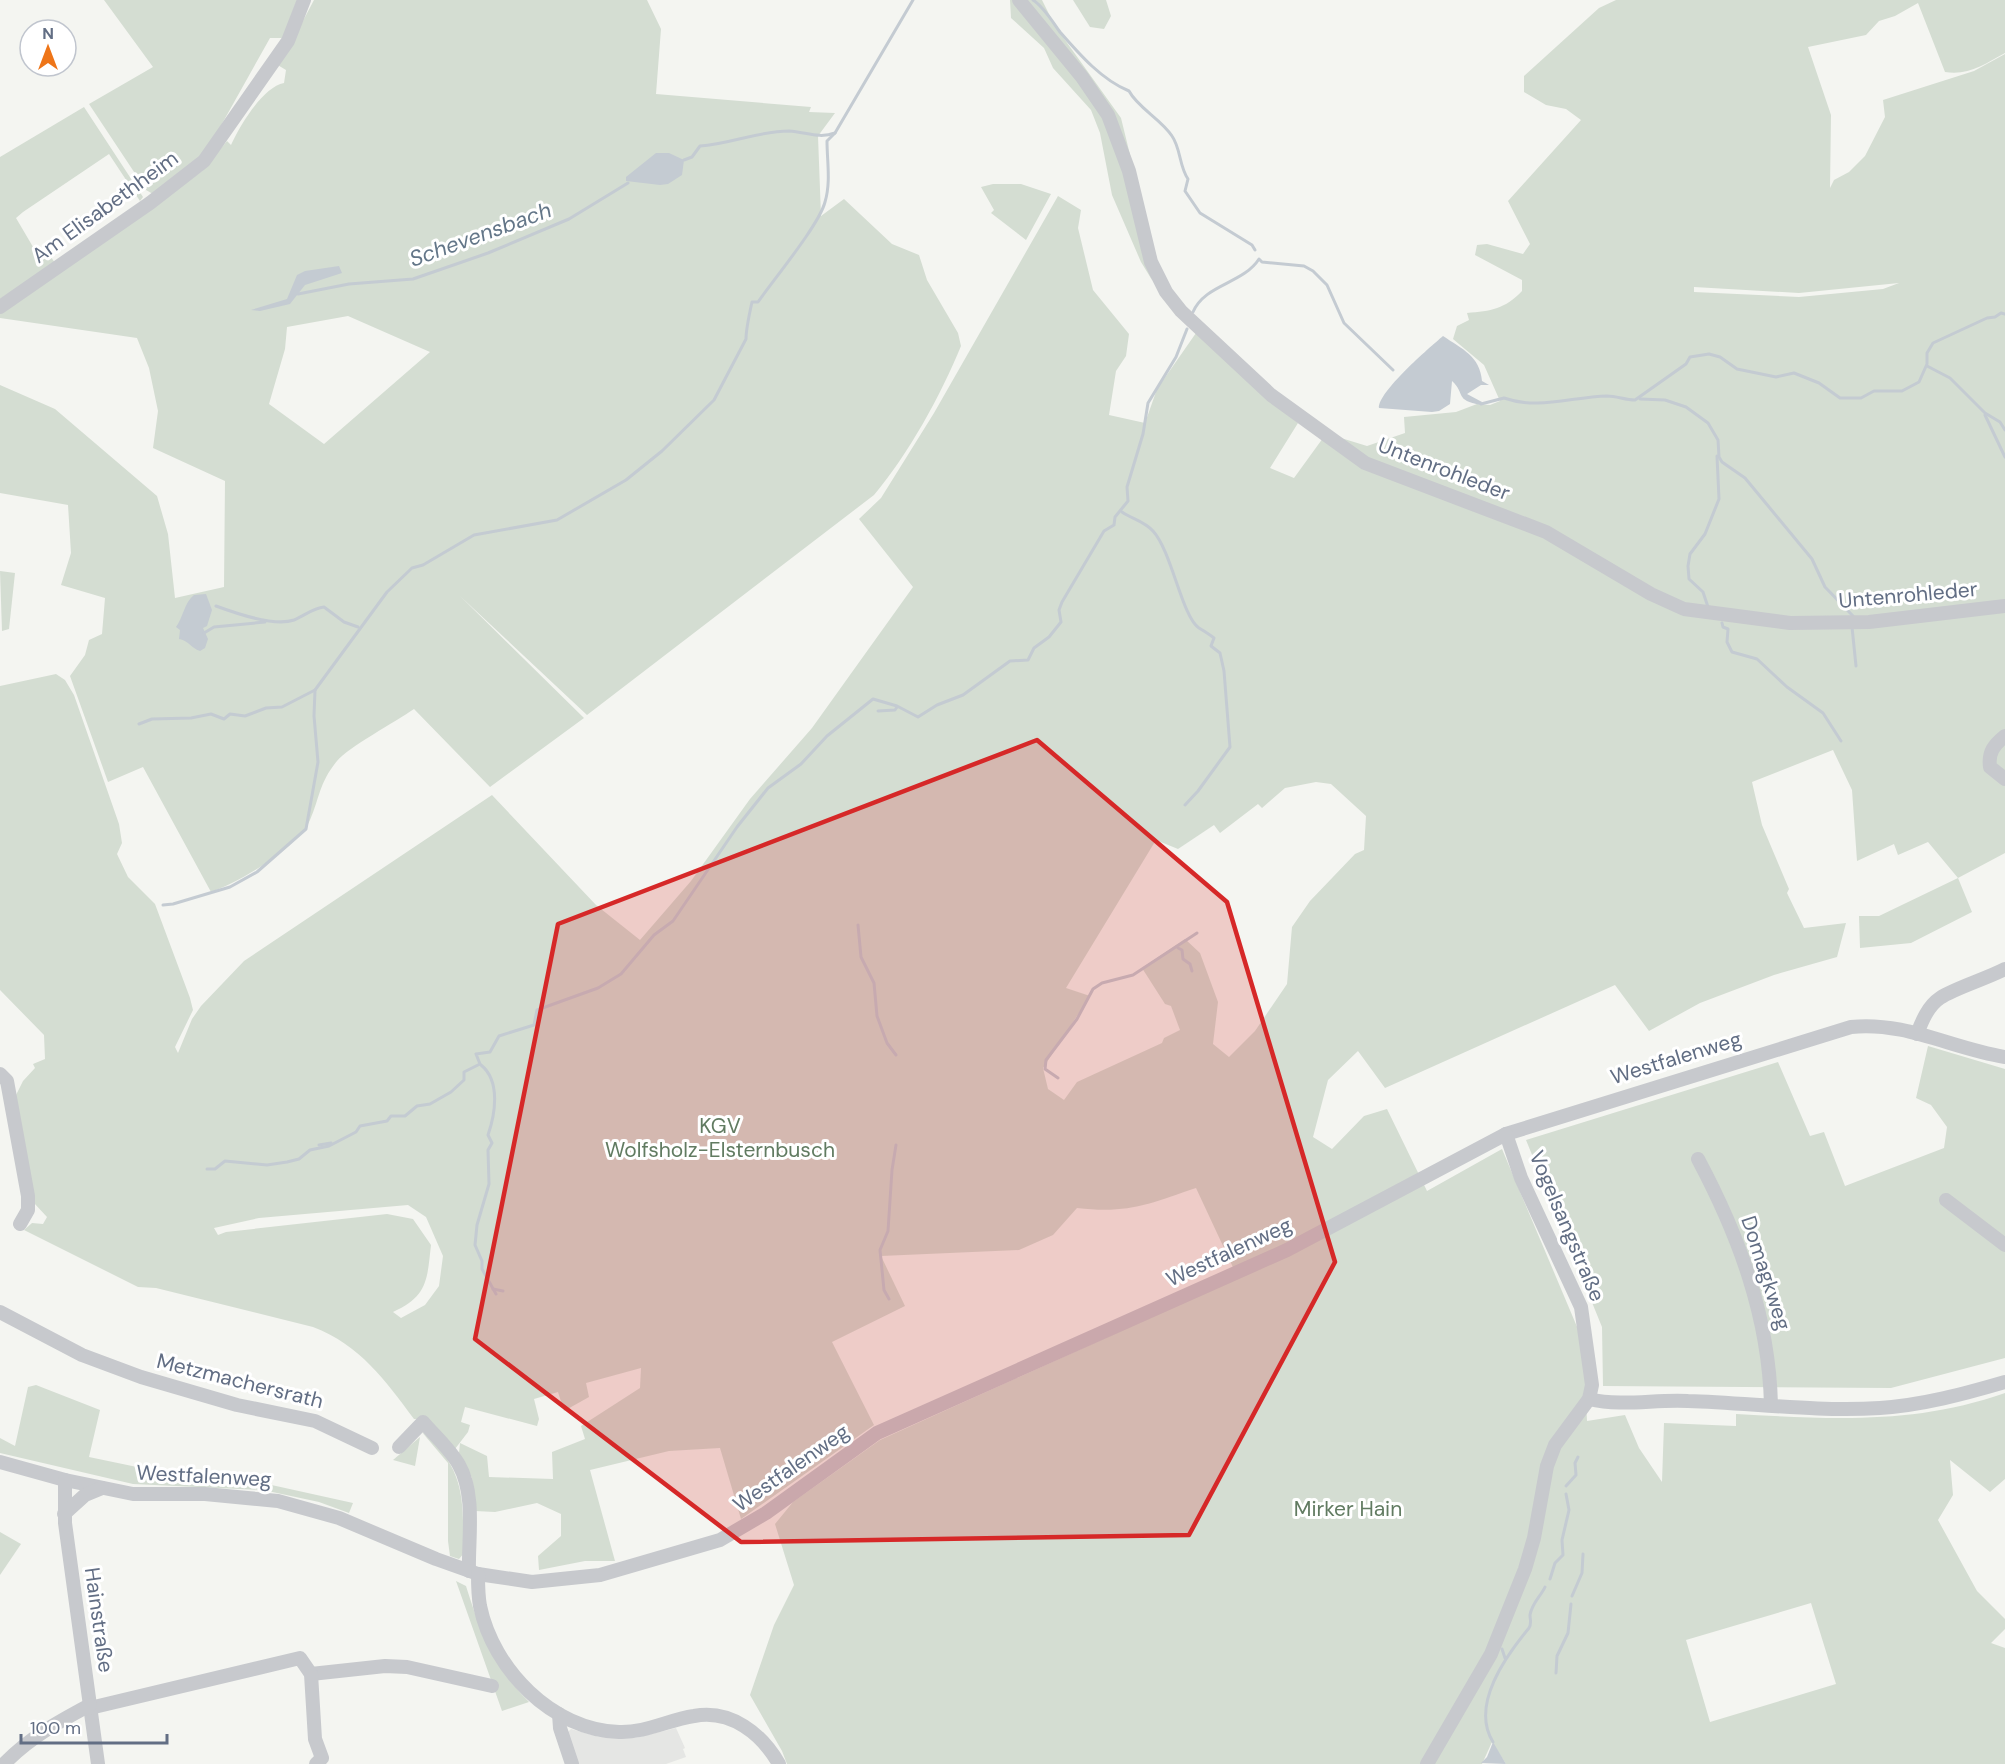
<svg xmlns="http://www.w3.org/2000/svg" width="2005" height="1764" font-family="'DM Sans',sans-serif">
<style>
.built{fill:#e5e6e4}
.green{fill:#d4ddd2;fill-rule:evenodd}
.water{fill:#c4cbd2}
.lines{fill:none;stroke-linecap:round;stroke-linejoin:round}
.stream{stroke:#c4cbd2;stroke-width:3}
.minor{stroke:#c7c9cd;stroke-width:14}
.marked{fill:#d62828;fill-opacity:0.2;stroke:#d62828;stroke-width:4.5;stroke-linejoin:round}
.labels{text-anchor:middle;stroke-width:6;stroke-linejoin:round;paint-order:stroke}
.street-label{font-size:21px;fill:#626e84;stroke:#fff}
.park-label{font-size:21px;fill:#617b61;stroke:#fff}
.water-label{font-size:22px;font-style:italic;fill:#637688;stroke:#fff}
</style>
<rect width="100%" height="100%" fill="#f4f5f1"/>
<polygon class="built" points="676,1728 685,1748 683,1749 686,1757 666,1764 575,1764 567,1733 571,1729 599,1737 635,1738"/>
<g class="green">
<polygon points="104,0 297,0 283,38 270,38 214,138 191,167 153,194 146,190 89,104 153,67"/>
<path d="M314,0H647L661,29L656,94L811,107L809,112L835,113L818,136L821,216L844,199L892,244L919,255L927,280L958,333L961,346C941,395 908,455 874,495L587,715L460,596L584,718L490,787L414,709C395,722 349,747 337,761C319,783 320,797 310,820C299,847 238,883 211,892L143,767L108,782L70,676L85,655L89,640L102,634L105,598L61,585L71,553L68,505L0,493V385L55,409L157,496L168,534L175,598L224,587L225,481L153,448L158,411L149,368L137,338L0,318V312L202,171L227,141L231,145C240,125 263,87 284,83L286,70L276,64L296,34ZM348,316L430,352L324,444L269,404L285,349L287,327Z"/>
<polygon points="1010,0 1042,0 1055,26 1121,118 1134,171 1152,280 1141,262 1112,195 1100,133 1091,110 1053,68 1044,48 1011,18"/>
<polygon points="1073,0 1106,0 1111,16 1104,29 1090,27"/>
<path d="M1616,0H2005V53C1985,64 1968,76 1945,72L1918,3L1895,16L1879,21L1866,35L1808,47L1831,115L1830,188L1834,180L1849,172L1865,156L1885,117L1883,100L1974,71L2005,54V853L1958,878L1972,912L1911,943L1860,948L1859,916H1879L1958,878L1928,842L1898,855L1894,844L1857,861L1852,790L1833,750L1752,782L1762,825L1789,889L1787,893L1804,928L1846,923L1837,957L1774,975L1700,1003L1649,1031L1615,985L1385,1088L1358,1051L1328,1080L1313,1137L1332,1149L1364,1116L1387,1109L1427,1191L1502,1149L1583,1341L1587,1421L1625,1415L1639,1448L1662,1482L1664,1423L1736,1426V1414C1831,1419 1914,1425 2005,1393V1479L1990,1492L1950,1460L1953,1495L1938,1520L1977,1591L2005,1619V1629L1991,1643L2005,1648V1764H1506L1492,1742L1482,1764H787L782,1751L750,1695L774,1625L794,1585L775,1524L793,1502L880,1440L1238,1278L1196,1188C1149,1204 1128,1214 1077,1208L1053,1235L1019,1250L881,1256L905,1306L832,1342L874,1425L741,1519L720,1448L669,1451L590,1470L615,1561H585L539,1570L538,1556L561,1536V1514L537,1503L495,1512L475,1511L472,1478L459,1453L460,1443L487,1456L489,1477L553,1479L552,1452L585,1439L581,1426L640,1388L641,1368L586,1383L589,1397L564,1411L558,1392L534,1399L539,1419L537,1426L465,1407L461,1422L470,1425L468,1432L455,1449L425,1419H414C385,1380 360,1345 313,1327L156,1288L138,1287L24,1230L32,1223L43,1224L47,1217L34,1203L16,1095L23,1081L35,1068L33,1064L45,1059L44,1035L0,990V686L56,674L65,680L74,695L119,824L122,843L117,854L128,877L155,904L190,998L193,1010L175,1047L178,1053L192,1019L201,1006L244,961L492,795L596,905L640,940L691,881L750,799L812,728L913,587L859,519L881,498L934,413L1058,196L1081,210L1078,228L1093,290L1129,334L1126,356L1116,371L1109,415L1145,423L1157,389L1196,333L1298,423L1270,468L1294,478L1323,438L1362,467L1528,519L1367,458L1341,438L1367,446L1405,433L1404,417L1456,412L1477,404L1490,405L1500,401L1484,365L1453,339L1457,326L1469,320L1467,313C1491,311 1505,309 1522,291V280L1475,255L1477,245L1487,244L1523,254L1530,244L1508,201L1581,120L1566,109L1546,105L1524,92V76L1599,8ZM1899,283L1883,289L1799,297L1694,292V287L1799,293ZM1316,782L1331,784L1366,816L1364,850L1355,854L1310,901L1292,927L1287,984L1255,1031L1229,1057L1213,1044L1218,1002L1200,953L1185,939L1142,968L1165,1004L1171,1006L1180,1030L1164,1038L1162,1043L1077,1082L1064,1100L1048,1089L1043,1068L1090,996L1066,988L1156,840L1178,849L1214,825L1220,833L1258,804L1262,808L1285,788ZM408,1205L426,1217L443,1256L439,1286L425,1305L401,1318L393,1312C428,1296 427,1280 431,1245L413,1219L387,1214L226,1232L218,1235L214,1228L259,1218ZM1811,1603L1836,1684L1710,1722L1686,1640Z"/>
<polygon points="84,107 143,197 140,201 109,154 23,212 16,218 36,252 45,248 55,263 0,299 0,157"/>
<polygon points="993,184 1021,184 1051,194 1026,240 991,213 994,210 981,187"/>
<polygon points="0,571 15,573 9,629 2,631"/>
<polygon points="1928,1046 2005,1069 2005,1358 1891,1388 1603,1386 1602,1327 1526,1140 1778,1062 1810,1136 1824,1132 1845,1186 1944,1148 1947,1127 1931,1105 1916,1098"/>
<polygon points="36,1385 100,1410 89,1457 204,1481 267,1484 353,1503 349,1513 319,1502 263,1490 133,1484 0,1453 0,1438 15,1446 28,1387"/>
<path d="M421,1431C467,1471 462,1497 464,1553L459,1559L450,1556L448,1541V1463Z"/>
<polygon points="420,1437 415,1466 393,1460"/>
<polygon points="0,1532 21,1544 0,1575"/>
<path d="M456,1581L466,1586C480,1632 495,1668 529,1702L502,1711Z"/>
</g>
<g class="water">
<polygon points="656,153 669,153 684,160 682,175 668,184 660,185 626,181 626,177"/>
<polygon points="339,266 342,273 305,285 290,304 260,311 251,310 287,299 297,275 305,271"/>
<path d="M1443,336C1462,349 1480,356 1482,381L1489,385H1481L1467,394L1482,402L1481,405C1454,400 1466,394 1452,381L1450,404L1439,411L1432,412L1379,408C1378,392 1429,348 1443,336Z"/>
<path d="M206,594L212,610L207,626L203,628L208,639L205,648L200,651C191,648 188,640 179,639L180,630L176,627C183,618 184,603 194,595Z"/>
<polygon points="1493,1742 1506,1764 1481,1763 1487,1757"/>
</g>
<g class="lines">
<g class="stream">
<path d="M1033,0C1044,7 1052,21 1060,32C1080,55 1102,80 1129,91C1138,108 1161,119 1172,136C1181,149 1179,166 1188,179L1185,191L1200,213L1252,245L1255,250"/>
<path d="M684,160L692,157L700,146C730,144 758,131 789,131C806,132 819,139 835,133L913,0"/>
<polyline points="298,294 349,284 413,279 488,253 569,219 628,183"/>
<path d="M1193,312C1205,284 1243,284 1259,259L1262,262L1304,266L1313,271L1327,285L1344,323L1393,370"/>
<polyline points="1927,366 1950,378 1985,413 2000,422 2005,430"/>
<polyline points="1640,399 1665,400 1686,407 1708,423 1718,440 1719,457 1722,462 1745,478 1769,507 1812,559 1825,587 1853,616"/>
<path d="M1481,404L1504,398C1538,410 1571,397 1607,396C1617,396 1625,400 1635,400L1686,364L1690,357L1709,354L1720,357L1737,369L1776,377L1794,373L1819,383L1840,398H1861L1874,391H1902L1919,382L1927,364V353L1933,343L1987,318L1995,317L2001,313L2005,314"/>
<polyline points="1985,415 2005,457"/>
<path d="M1122,512C1132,519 1144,521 1153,531C1172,552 1182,617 1199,628C1204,631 1209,634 1214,638L1211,646L1220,653L1224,671L1230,747L1198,791L1185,805"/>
<path d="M216,606C235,613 274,627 294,620C304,616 313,608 324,607L344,622L358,627"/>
<polyline points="1708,607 1703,592 1689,579 1688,566 1690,554 1705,534 1719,499 1717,456"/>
<polyline points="1722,623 1723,627 1728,629 1727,642 1732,652 1757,659 1787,687 1823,713 1841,741"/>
<polyline points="1852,627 1856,666"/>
<polyline points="204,633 214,627 265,622"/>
<polyline points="878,711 895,710 897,707"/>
<polyline points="139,724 152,719 191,718 211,714 224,719 230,714 245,716 266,708 282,707 315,690"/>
<path d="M163,905L173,904L230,887L257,872L306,829L318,762L314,716L315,690L387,592L412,568L423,565L474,535L557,520L626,480L662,451L714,400L746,339C746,329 750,311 752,302H758C774,279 819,225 825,202C831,182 827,161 827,141L835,133"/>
<polyline points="858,925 861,957 874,983 877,1016 887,1043 896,1055"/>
<polyline points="1178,948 1182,950 1183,959 1190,964 1192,971"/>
<path d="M481,1065C501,1081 495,1115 488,1135L492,1143L488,1150L489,1184L477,1225L475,1245L482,1261V1269L496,1294"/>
<polyline points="1058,1078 1045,1069 1046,1060 1077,1019 1093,989 1102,983 1133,975 1197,933"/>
<polyline points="319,1145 331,1143"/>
<polyline points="207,1169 215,1169 225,1161 267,1165 287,1162 299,1159 310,1150 329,1146 356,1132 360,1126 387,1121 391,1116 405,1116 417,1106 430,1104 451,1092 464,1080 464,1072 480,1064 476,1054 490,1052 499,1036 534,1025 537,1010 598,988 621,974 654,935 673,921 737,827 768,788 801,764 827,736 873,699 897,706 918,717 937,705 963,695 1010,661 1028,660 1034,648 1049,637 1061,622 1059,610 1062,602 1104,531 1114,525 1115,517 1128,501 1127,487 1143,434 1148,403 1176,357 1187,329"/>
<polyline points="493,1289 503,1291"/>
<polyline points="889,1299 884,1290 880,1250 888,1231 892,1170 896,1145"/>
<polyline points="1566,1486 1576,1475 1575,1463 1578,1457"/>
<polyline points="1550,1579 1555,1563 1563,1555 1562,1540 1569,1510 1566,1494"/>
<polyline points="1572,1596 1582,1573 1583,1554"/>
<polyline points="1502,1649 1505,1658"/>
<polyline points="1556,1673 1557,1656 1568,1633 1571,1604"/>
<path d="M1493,1742C1470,1705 1506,1656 1529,1628C1532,1623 1530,1620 1530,1615C1532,1603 1541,1596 1545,1587"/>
</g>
<g class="minor">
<polyline points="1019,0 1082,77 1108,115 1129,171 1151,262 1166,292 1181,311 1271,395 1365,463 1546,532 1651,594 1684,609 1790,623 1869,622 2005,606"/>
<polyline points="0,307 150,203 204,161 288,41 304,0"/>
<path d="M2005,736C1994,745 1988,752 1990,767L2005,779"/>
<path d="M1917,1034C1922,1021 1928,1006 1940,998C1955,988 1986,979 2005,969"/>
<polyline points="0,1074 7,1081 28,1196 28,1210 20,1224"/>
<path d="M1698,1159C1739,1236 1769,1317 1771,1405"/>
<polyline points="1946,1200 2005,1245"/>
<polyline points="0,1312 82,1355 141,1377 237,1405 315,1421 372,1448"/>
<path d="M1589,1399C1623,1407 1654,1399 1688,1401C1752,1403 1816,1412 1880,1408C1923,1405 1964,1394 2005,1382"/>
<path d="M399,1447L423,1422C435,1436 450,1449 459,1465C476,1495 468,1539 469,1571"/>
<path d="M0,1462L65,1480L133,1494H205L278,1501L339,1518L436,1559L478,1574L532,1582L600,1575L720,1540L766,1513L877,1433L1287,1250L1506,1134L1851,1027C1905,1021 1953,1049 2005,1057"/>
<polyline points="65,1480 65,1523 98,1764"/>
<polyline points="64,1514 85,1495 102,1488"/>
<path d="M478,1574C478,1584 478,1595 480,1606C493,1669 552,1730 619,1732C645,1733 668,1720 694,1716C731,1709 762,1734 779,1764"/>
<polyline points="311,1674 385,1666 407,1667 492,1686"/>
<polyline points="90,1708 300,1658 311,1674 315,1739 322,1758 316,1764"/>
<polyline points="559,1714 560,1728 572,1764"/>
<path d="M4,1764C29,1738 58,1722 90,1705"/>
<polyline points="1427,1764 1491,1654 1525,1569 1534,1538 1547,1466 1555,1445 1589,1399 1592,1385 1581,1307 1521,1178 1506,1134"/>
</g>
</g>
<path class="marked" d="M1037,740L1227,902L1335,1262L1189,1535L741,1542L475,1339L558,924Z"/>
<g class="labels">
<g class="street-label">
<text transform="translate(105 207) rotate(-36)" y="7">Am Elisabethheim</text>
<text transform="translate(1444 469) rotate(21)" y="7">Untenrohleder</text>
<text transform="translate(1908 595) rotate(-5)" y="7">Untenrohleder</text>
<text transform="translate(1676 1058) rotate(-17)" y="7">Westfalenweg</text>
<text transform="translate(1567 1226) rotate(67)" y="7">Vogelsangstraße</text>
<text transform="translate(1229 1252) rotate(-25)" y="7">Westfalenweg</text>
<text transform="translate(1766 1273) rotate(72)" y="7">Domagkweg</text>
<text transform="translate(240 1381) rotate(14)" y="7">Metzmachersrath</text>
<text transform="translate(791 1468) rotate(-35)" y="7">Westfalenweg</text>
<text transform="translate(204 1476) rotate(3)" y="7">Westfalenweg</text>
<text transform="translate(99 1620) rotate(82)" y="7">Hainstraße</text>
</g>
<g class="park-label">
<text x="720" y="1133">KGV<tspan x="720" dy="24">Wolfsholz-Elsternbusch</tspan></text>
<text x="1348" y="1516">Mirker Hain</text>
</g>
<g class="water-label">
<text transform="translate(480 234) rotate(-20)" y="8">Schevensbach</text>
</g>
</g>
<g transform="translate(48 48)"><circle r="28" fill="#ffffff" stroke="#c0c5ce" stroke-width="1.5"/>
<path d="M0-4.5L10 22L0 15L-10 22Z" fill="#ee7518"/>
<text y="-9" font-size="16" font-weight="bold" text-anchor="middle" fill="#626e84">N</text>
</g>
<path d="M21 1734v9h146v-9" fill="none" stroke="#626e84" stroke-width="3"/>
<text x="30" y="1734" font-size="18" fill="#626e84" stroke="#ffffff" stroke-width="4.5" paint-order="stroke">100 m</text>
</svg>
